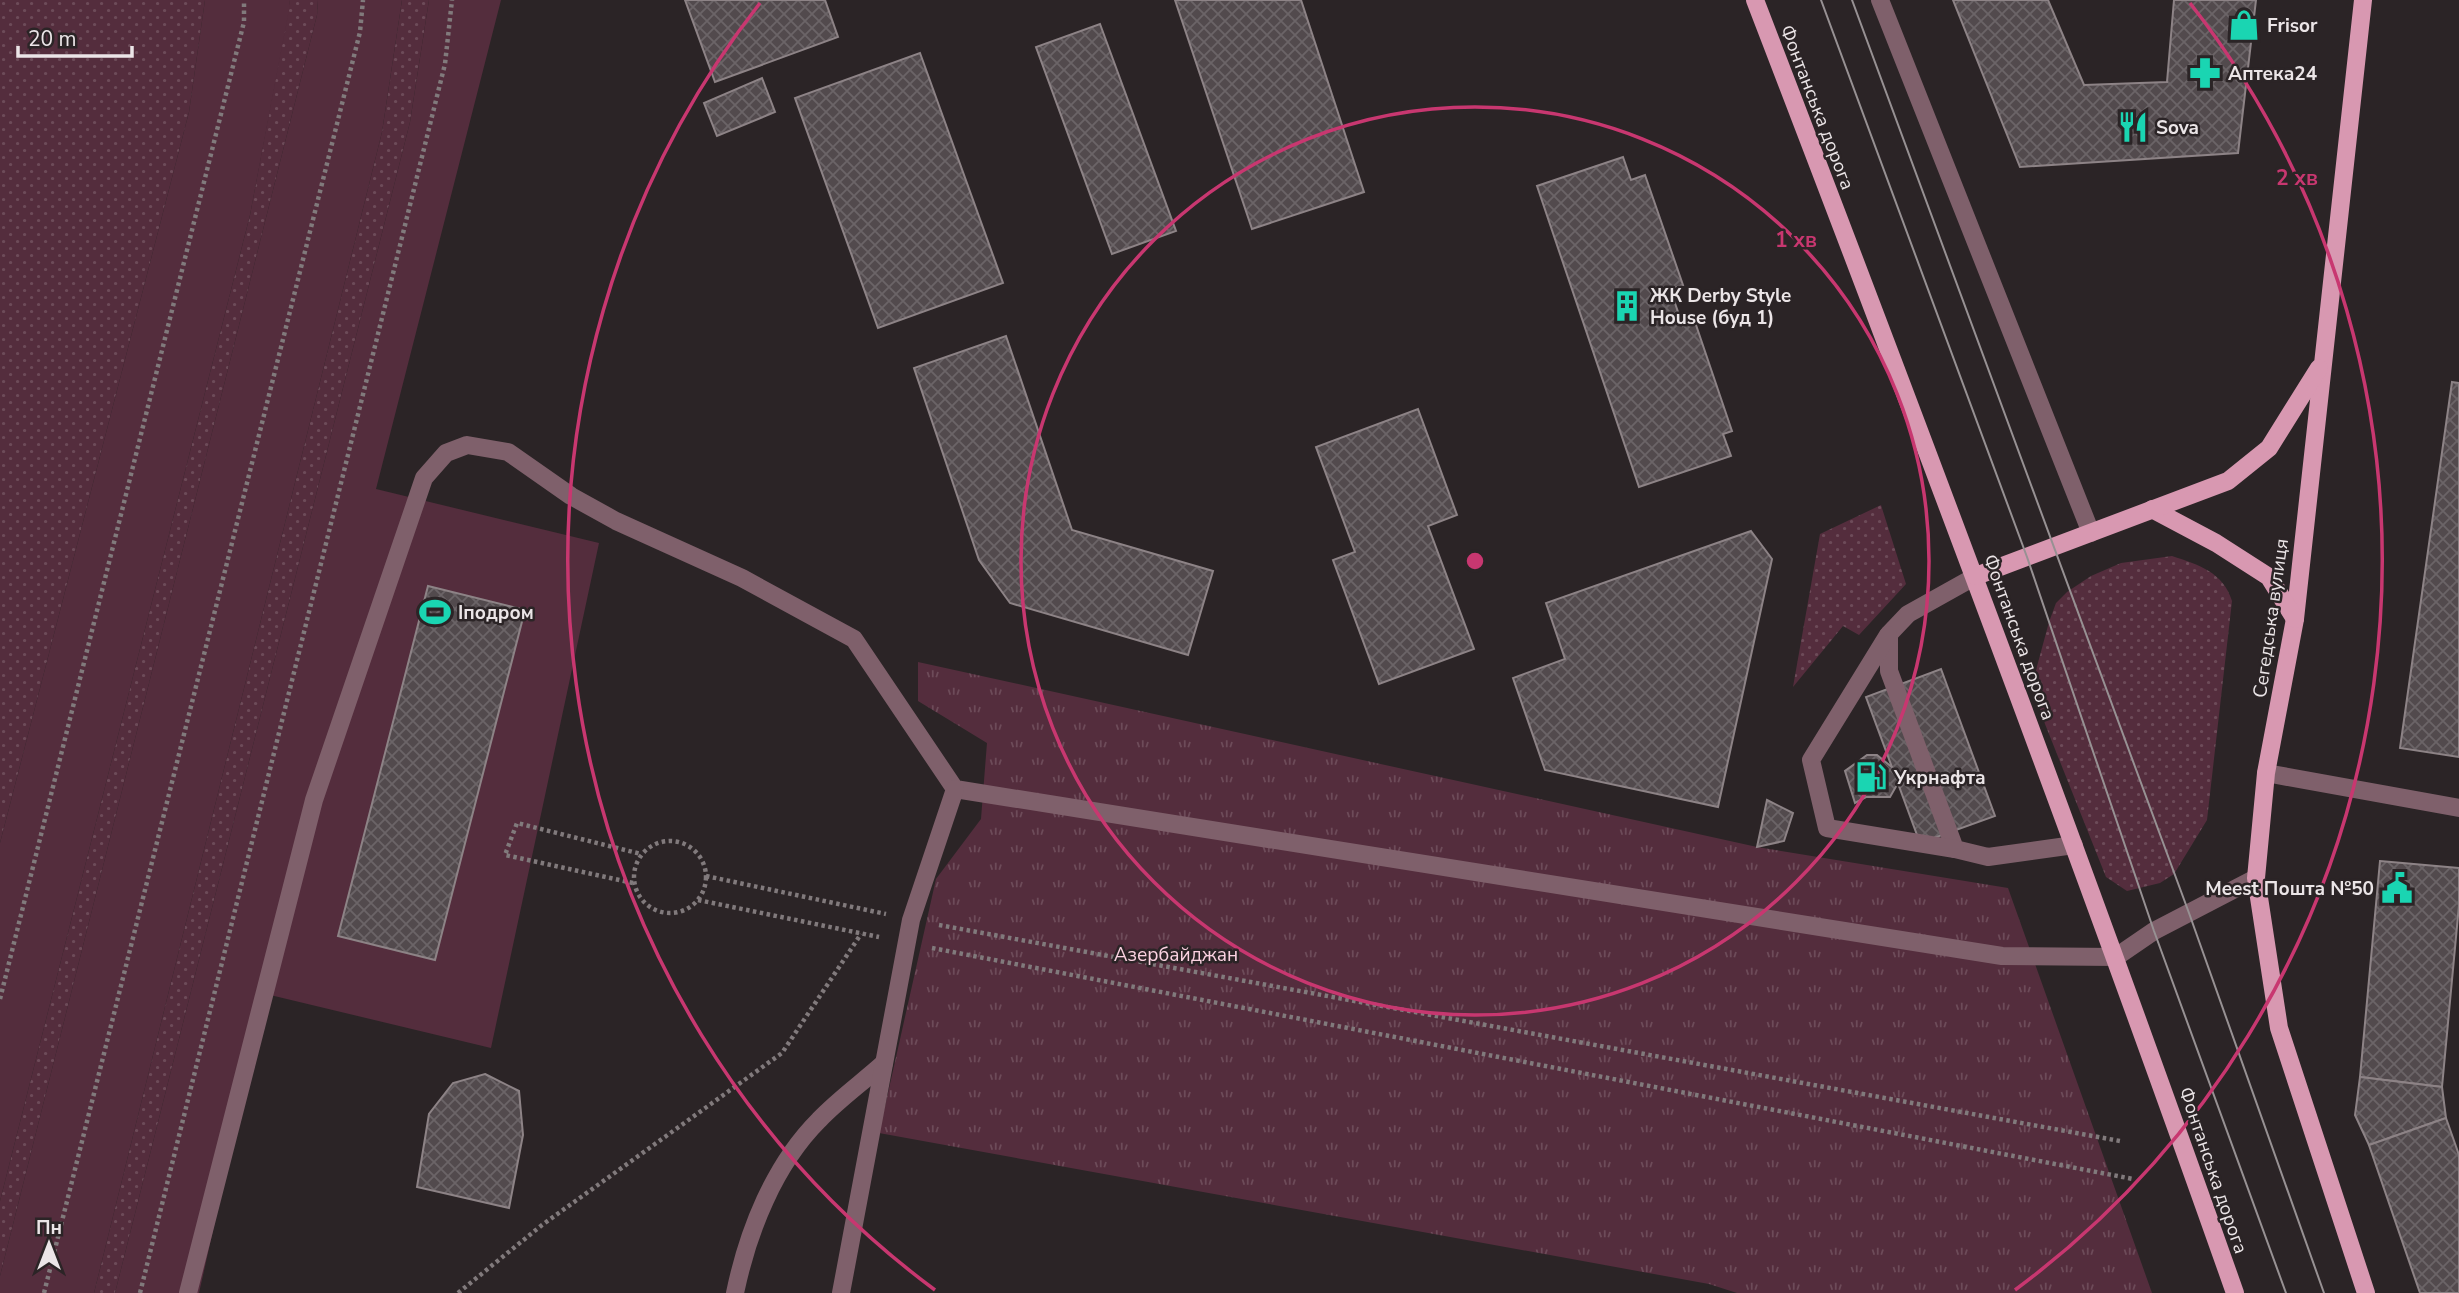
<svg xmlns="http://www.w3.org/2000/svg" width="2459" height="1293" font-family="'Nunito Sans',sans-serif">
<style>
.grass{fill:url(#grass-dots)}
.park{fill:url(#park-tufts)}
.pitch{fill:#542d3d}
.building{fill:url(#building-cross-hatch);stroke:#8d8386;stroke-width:2}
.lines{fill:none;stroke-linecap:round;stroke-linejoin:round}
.path{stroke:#817a7c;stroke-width:4.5;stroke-dasharray:3.5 3.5;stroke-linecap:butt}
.minor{stroke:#7f606b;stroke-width:18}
.major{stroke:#d898b1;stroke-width:18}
.tram{stroke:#979193;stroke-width:2}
.ring{fill:none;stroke:#c83770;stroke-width:3.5}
.labels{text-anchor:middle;stroke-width:5;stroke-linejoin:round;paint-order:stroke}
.poi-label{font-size:19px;font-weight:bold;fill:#ebe5e7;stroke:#2b2426;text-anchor:start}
.street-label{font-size:19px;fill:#ebe5e7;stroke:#2b2426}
.park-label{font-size:19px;fill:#fbd2e1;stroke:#2b2426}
.centre{fill:#c83770;stroke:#2b2426;stroke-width:3.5}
.ring-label{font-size:21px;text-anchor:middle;font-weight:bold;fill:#c83770;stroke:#2b2426;stroke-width:5;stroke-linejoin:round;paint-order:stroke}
</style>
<defs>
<pattern id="grass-dots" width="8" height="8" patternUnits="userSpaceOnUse" patternTransform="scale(1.75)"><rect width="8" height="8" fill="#542d3d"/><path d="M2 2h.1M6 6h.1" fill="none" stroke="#6d4b59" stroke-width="1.8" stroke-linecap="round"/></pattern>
<pattern id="park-tufts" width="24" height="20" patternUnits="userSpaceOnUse" patternTransform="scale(1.75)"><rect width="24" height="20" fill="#542d3d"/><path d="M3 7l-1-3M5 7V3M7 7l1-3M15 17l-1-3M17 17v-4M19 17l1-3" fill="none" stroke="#6d4b59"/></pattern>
<pattern id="building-cross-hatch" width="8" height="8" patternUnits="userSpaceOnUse" patternTransform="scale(1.75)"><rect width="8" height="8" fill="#524a4d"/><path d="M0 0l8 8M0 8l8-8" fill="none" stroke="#6b6467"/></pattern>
</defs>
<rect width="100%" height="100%" fill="#2b2426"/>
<g class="grass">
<polygon points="0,0 205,0 189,112 0,843"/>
<polygon points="290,0 318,0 317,15 0,1276 0,1201 250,215"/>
<polygon points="402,0 429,0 410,122 115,1293 94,1293 382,132"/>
<polygon points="1881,505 1906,584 1859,635 1843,626 1793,687 1820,534"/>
<path d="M2172,556C2199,565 2223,572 2232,601L2207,820L2174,874L2160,883L2127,891L2106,877L2045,724L2037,698L2036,670L2049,622L2056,603L2067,592L2091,576L2121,563Z"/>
</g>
<polygon class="park" points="918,662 1757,847 2008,888 2152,1293 1737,1293 1709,1284 879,1133 936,879 981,819 987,743 918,701"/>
<g class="pitch">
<polygon points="205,0 290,0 289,10 250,215 0,1201 0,843 189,112"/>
<polygon points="318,0 402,0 382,132 94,1293 0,1293 0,1276 317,15"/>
<polygon points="429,0 501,0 376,489 599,543 491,1048 266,994 199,1293 115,1293 410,122"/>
</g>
<g class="building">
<polygon points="685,0 825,0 838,37 715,82"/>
<polygon points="1175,0 1301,0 1364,192 1252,229"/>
<polygon points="1953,0 2048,0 2084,85 2167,82 2174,0 2256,0 2238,153 2020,167"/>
<polygon points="1100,24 1176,231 1112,254 1036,47"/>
<polygon points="920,53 1003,283 878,328 795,98"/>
<polygon points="762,78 775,112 717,136 704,103"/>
<polygon points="1623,157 1631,180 1645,175 1683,285 1670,289 1683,326 1695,322 1732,431 1723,434 1731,456 1639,487 1537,186"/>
<polygon points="1006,336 1072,530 1213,571 1188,655 1010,603 979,560 914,368"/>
<polygon points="2452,382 2459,383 2459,757 2400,748"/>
<polygon points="1418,409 1457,515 1428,526 1474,649 1379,684 1333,560 1355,552 1316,447"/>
<polygon points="1751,531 1772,559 1718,807 1545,770 1513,678 1565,659 1546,603"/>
<polygon points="428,586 525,610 435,960 338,936"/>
<polygon points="1941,669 1995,816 1920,843 1866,697"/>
<polygon points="1867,755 1877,755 1893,768 1898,783 1890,797 1866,797 1855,803 1845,771"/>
<polygon points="1767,800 1793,813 1784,841 1757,847"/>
<polygon points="2380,861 2459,868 2459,905 2442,1087 2360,1077"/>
<polygon points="485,1074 519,1091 523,1135 509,1208 417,1187 429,1114 453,1083"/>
<polygon points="2360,1077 2442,1087 2446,1118 2369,1145 2355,1115"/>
<polygon points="2446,1118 2459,1155 2459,1293 2420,1293 2369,1145"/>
</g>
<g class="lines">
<g class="path">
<circle cx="670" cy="877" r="36"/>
<polyline points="706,876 886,914"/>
<polyline points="633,883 505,855 517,823 641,854"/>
<polyline points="698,900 879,937"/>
<polyline points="939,925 2120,1141"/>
<polyline points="932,948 2133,1179"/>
<polyline points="0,999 244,22 244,0"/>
<polyline points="44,1293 360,32 363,0"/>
<polyline points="140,1293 445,64 452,0"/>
<polyline points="458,1293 542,1225 782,1053 861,934"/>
</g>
<g class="minor">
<polyline points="1880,0 2091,533"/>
<polyline points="1976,576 1908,614 1889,634 1889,671 1955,849 1988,857 2074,845"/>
<polyline points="1888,635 1811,760 1827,828 1955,849"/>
<polyline points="2266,773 2459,808"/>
<polyline points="188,1293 314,800 424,478 446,453 467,445 508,452 571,496 616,521 742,578 854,639 955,789 2002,956 2116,957 2154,931 2256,878"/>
<path d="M735,1293C748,1231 774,1165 819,1120C839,1099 863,1082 884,1063"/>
<polyline points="841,1293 911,920 955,789"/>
</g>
<g class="major">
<path d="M1755,0C1920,429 2082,859 2235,1293"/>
<polyline points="2363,0 2295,619 2266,773 2256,878 2279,1028 2366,1293"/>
<polyline points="2152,509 2216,543 2269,577 2295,619"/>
<polyline points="1976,576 2228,481 2269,448 2319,368"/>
</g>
<g class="tram">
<polyline points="1821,0 2027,557 2154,931 2286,1293"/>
<polyline points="1852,0 2189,913 2324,1293"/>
</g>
</g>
<g class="ring">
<circle cx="1475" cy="561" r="454"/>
<path d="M935 1290A907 907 0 0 1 760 3M2190 3A907 907 0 0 1 2015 1290"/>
</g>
<defs>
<symbol id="shop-bare" viewBox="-9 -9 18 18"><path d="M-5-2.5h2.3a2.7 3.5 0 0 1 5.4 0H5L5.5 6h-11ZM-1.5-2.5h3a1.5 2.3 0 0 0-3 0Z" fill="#1ad5b2" stroke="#2b2426" stroke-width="2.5" paint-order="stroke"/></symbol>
<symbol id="pharmacy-bare" viewBox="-9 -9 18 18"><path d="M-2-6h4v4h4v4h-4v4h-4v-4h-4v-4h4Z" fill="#1ad5b2" stroke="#2b2426" stroke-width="2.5" paint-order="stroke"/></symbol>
<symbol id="restaurant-bare" viewBox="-9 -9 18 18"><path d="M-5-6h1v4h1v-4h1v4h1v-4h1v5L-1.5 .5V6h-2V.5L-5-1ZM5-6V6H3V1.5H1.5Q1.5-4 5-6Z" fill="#1ad5b2" stroke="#2b2426" stroke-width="2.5" paint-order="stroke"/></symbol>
<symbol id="building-bare" viewBox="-9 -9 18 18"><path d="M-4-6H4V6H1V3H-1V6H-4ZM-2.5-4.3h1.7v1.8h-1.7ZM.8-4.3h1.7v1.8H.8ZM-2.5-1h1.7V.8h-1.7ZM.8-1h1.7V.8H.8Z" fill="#1ad5b2" stroke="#2b2426" stroke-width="2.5" paint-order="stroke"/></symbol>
<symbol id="stadium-bare" viewBox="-9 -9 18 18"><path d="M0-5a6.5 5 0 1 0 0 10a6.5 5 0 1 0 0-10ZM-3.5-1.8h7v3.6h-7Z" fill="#1ad5b2" stroke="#2b2426" stroke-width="2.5" paint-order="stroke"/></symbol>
<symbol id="fuel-bare" viewBox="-9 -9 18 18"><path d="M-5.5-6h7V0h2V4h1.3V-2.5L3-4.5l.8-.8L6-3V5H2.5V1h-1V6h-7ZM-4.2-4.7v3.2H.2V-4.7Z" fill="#1ad5b2" stroke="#2b2426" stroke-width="2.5" paint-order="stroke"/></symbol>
<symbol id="civic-bare" viewBox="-9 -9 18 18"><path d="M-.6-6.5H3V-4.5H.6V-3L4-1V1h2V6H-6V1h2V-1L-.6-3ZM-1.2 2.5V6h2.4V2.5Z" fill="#1ad5b2" stroke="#2b2426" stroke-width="2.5" paint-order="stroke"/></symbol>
</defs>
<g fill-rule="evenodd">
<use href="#shop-bare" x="2222" y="3" width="44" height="44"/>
<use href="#pharmacy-bare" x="2183" y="51" width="44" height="44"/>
<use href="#restaurant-bare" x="2111" y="105" width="44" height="44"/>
<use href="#building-bare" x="1605" y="284" width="44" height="44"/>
<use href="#stadium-bare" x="413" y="590" width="44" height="44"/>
<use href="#fuel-bare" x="1849" y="755" width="44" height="44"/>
<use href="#civic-bare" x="2375" y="866" width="44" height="44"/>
</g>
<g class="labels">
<g class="poi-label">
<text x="2267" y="32">Frisor</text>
<text x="2228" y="80">Аптека24</text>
<text x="2156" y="134">Sova</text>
<text x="1650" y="302">ЖК Derby Style<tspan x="1650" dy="22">House (буд 1)</tspan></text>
<text x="458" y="619">Іподром</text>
<text x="1894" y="784">Укрнафта</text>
<text x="2374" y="895" text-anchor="end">Meest Пошта №50</text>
</g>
<g class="street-label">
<text transform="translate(1818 107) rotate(69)" y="7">Фонтанська дорога</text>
<text transform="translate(2270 618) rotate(-82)" y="7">Сегедська вулиця</text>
<text transform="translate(2020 637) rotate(70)" y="7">Фонтанська дорога</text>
<text transform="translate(2214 1170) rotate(71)" y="7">Фонтанська дорога</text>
</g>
<g class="park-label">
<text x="1176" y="961">Азербайджан</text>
</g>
</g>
<circle cx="1475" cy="561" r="10" class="centre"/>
<g class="ring-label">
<text x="2297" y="185">2 хв</text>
<text x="1796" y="247">1 хв</text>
</g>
<g transform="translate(49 1244)" stroke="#2b2426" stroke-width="5" paint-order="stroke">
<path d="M0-5L12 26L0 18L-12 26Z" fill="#ebe5e7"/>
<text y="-10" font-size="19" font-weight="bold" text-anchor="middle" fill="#ebe5e7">Пн</text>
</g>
<path d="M18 46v10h114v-10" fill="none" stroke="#ebe5e7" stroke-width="3.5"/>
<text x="28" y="46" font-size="21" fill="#ebe5e7" stroke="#2b2426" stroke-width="5" paint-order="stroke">20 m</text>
</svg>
